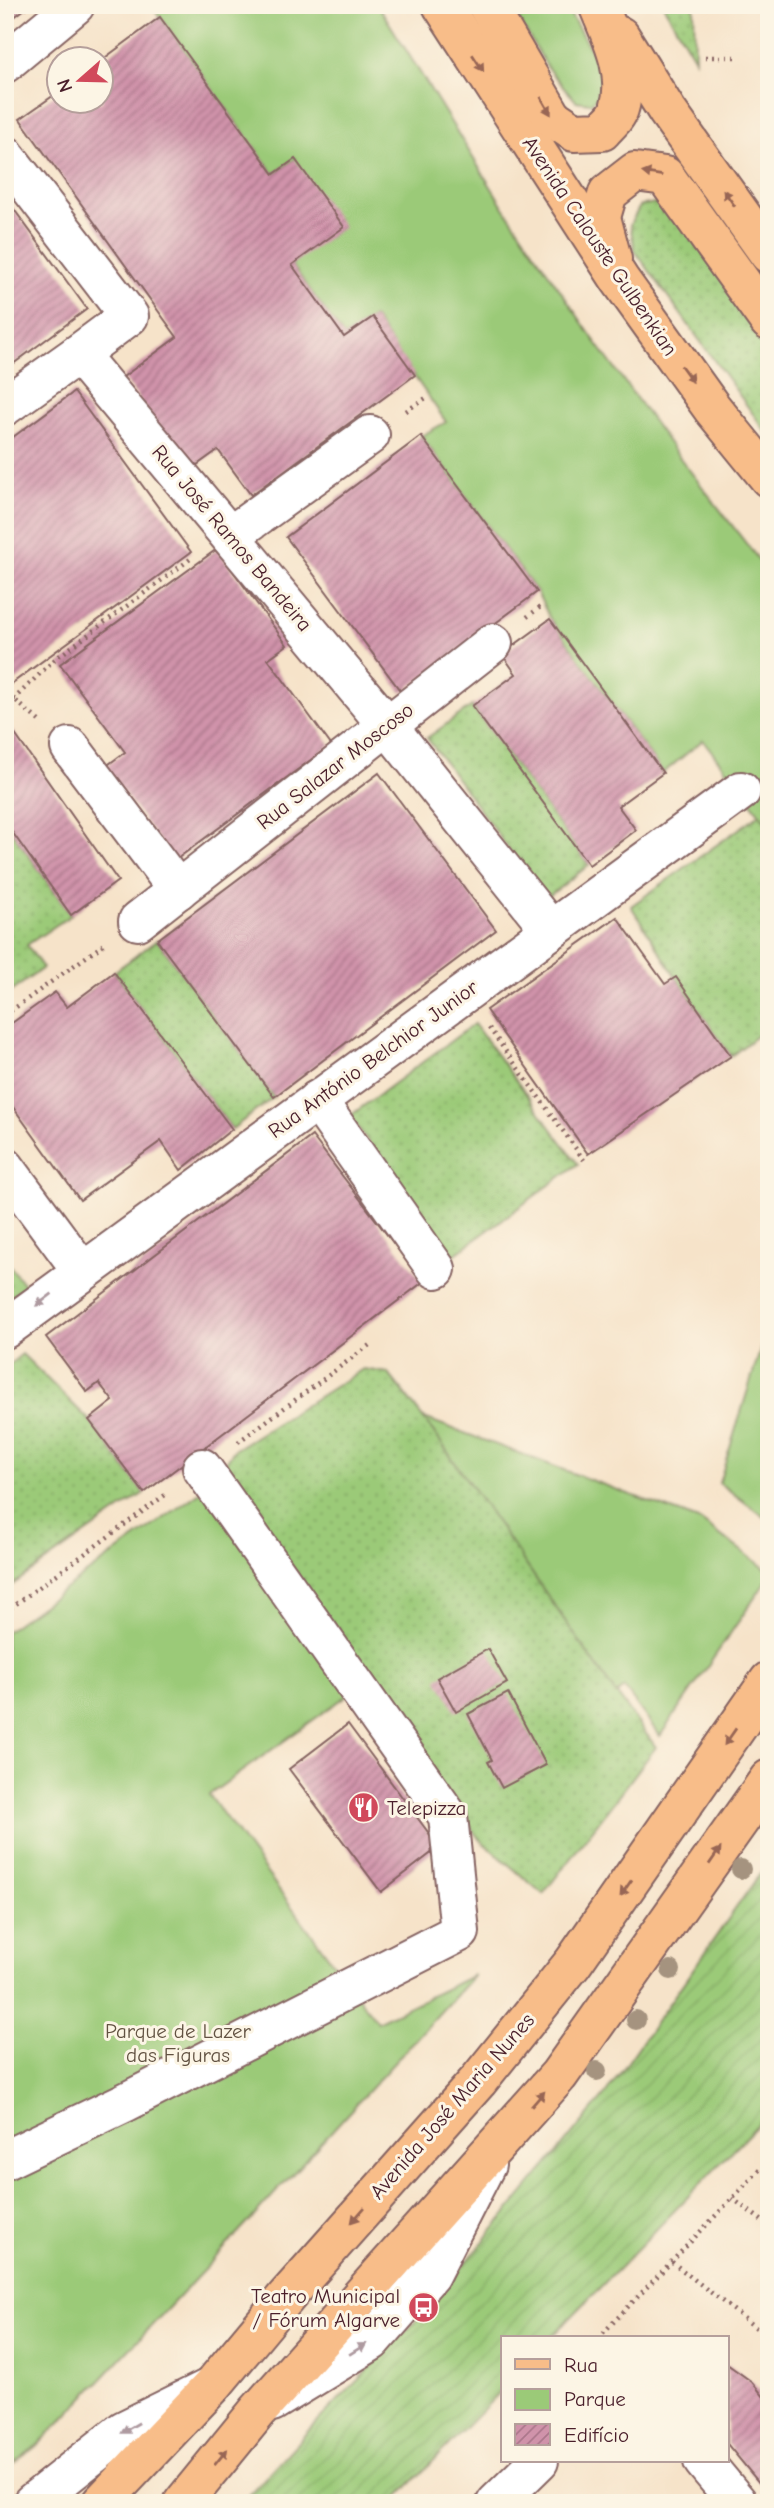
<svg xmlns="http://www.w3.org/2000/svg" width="774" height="2508" font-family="'Comic Neue',sans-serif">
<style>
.grass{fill:url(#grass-dots);stroke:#727452;stroke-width:2}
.park{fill:#9bca78;stroke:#727452;stroke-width:2}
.garden{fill:url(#garden-furrows);stroke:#727452;stroke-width:2}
.building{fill:url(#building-hatch)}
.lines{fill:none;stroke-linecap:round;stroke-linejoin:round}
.minor-casing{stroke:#866462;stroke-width:42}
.major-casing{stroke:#866462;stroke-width:42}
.path{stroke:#866462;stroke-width:4.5;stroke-dasharray:2 5;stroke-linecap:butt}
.minor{stroke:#fff;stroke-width:38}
.major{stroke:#f8bd89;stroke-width:38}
.tree{fill:#a5937f}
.oneway{fill:#986655}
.oneway2{fill:#ae9aa0}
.labels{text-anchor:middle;stroke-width:6;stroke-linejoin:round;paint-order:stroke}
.street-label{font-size:21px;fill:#4a1f2b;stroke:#fcf5e5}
.poi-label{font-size:21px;fill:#4a1f2b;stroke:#fcf5e5;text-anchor:start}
.park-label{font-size:21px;fill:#625242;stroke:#fcf5e5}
</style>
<defs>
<pattern id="grass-dots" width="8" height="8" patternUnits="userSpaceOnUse" patternTransform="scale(1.75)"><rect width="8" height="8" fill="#9bca78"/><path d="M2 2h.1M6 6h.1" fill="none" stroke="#87ad68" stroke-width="1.8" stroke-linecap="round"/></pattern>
<pattern id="garden-furrows" width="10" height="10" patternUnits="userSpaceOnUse" patternTransform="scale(1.75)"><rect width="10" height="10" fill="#9bca78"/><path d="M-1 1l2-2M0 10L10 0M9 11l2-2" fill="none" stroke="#87ad68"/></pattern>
<pattern id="building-hatch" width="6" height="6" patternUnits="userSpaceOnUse" patternTransform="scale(1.75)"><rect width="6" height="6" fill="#d093aa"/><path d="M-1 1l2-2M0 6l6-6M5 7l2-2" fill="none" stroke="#ab778b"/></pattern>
</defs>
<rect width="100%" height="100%" fill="#fcf5e5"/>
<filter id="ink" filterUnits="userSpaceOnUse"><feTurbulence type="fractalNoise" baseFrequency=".0143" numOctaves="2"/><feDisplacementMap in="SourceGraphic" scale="14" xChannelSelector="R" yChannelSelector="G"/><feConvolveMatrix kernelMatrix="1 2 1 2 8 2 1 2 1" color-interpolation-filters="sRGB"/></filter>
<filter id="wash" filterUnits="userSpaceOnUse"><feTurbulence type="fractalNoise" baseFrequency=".00686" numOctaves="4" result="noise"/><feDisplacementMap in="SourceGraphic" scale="28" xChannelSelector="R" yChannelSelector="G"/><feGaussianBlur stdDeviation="1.57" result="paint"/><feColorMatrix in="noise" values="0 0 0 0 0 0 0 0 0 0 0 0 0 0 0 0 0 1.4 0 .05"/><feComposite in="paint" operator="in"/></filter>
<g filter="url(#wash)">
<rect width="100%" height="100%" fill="#f6e3c9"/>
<g class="grass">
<polygon points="663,5 694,5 695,59"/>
<polygon points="659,202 673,212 769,338 769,436 635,251 630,225 640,206"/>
<polygon points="472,706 589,865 545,899 427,738"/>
<polygon points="760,814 769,826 769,1026 731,1056 676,977 631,906"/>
<polygon points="5,822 71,915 27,945 43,968 5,996"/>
<polygon points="157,940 274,1097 232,1129 114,972"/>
<polygon points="474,1024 578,1164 450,1258 350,1116"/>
<polygon points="5,1259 25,1286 5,1301"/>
<polygon points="22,1354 89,1420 144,1493 5,1590 5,1368"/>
<path d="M363,1369L388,1373C484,1492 563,1625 656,1747L543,1894L480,1840L231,1500L222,1468L234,1450Z"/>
</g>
<g class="park">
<polygon points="151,5 378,5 503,206 592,337 673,449 769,573 769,826 703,740 663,773 550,619 537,592 421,436 446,422 373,317 344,337 292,265 295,159 274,174"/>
<polygon points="510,5 565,5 607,78 602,94 590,103 576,101 549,70"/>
<polygon points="769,1322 769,1520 719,1483"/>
<polygon points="424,1418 701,1521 769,1571 769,1577 660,1736 624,1688 616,1694"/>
<polygon points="203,1490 349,1694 209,1795 377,2022 474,1975 246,2225 95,2386 39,2444 5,2470 5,1632"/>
</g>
<polygon class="garden" points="769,1861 769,2113 551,2338 503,2338 503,2389 392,2503 242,2503 310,2429 425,2312 604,2096"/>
<g id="blocks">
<g class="building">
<polygon points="5,5 30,5 5,24"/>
<polygon points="160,17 274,174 295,159 344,227 292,265 344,337 373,317 415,375 251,495 218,450 190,470 123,377 177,337 20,119 60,91 60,102 102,102 102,60"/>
<polygon points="5,197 87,309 5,370"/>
<polygon points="74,392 191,552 11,684 5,676 5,443"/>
<polygon points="421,436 537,592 402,693 286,537"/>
<polygon points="217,549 287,645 268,659 331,745 174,861 105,767 125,752 60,664"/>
<polygon points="550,619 663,773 618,806 636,830 589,865 472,706 516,674 502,654"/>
<polygon points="5,720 118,881 71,915 5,822"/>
<polygon points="379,773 496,930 274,1097 157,940"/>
<polygon points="617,917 665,984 676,977 731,1056 588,1154 486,1010"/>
<polygon points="114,972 232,1129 181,1170 161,1141 80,1200 5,1096 5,1028 55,992 67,1007"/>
<polygon points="312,1136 423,1282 144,1493 89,1420 113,1401 99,1383 87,1392 46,1337"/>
<polygon points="488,1649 507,1683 456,1712 437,1678"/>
<polygon points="508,1693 546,1765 502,1788 488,1762 492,1760 468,1714"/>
<polygon points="348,1724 439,1847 381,1892 289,1769"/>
<polygon points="727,2364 752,2382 769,2403 769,2495 727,2444"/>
</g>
</g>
</g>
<g filter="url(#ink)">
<use href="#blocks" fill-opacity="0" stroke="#866462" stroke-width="2"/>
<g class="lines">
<defs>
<g id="minor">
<polyline points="5,63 75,5"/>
<polyline points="5,155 129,316 78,354 387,725 551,930"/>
<polyline points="5,406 78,354"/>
<polyline points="230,536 370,435"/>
<polyline points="70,747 178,890"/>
<polyline points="138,921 493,643"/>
<polyline points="317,1100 436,1269"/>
<polyline points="5,1167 82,1271"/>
<polyline points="5,1329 741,791"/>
<polyline points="5,2160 126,2102 460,1932 448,1816 202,1468"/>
<polyline points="272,2402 372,2341 430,2275 486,2165"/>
<polyline points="703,2461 738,2503"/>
<polyline points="32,2503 124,2430 207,2389"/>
<polyline points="496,2503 539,2461"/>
</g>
<g id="major">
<polyline points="442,5 620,280 712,408 769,478"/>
<path d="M487,5L553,118L574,132L602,131C607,125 617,117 619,109C630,74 611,36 598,5"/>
<polyline points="620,36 667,111 769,254"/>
<polyline points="612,259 601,217 608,193 635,172 665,176 769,321"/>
<polyline points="101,2503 212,2386 287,2296 478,2081 573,1963 769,1681"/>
<polyline points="183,2503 258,2411 559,2075 769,1779"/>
</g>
</defs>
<use href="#minor" class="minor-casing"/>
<use href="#major" class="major-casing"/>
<g class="path">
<polyline points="705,57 737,57"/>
<polyline points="406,411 429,396"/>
<polyline points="527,617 543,605"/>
<polyline points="5,687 14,699 54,660 193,557"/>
<polyline points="5,705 14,699 39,721"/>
<polyline points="5,1015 104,944"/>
<polyline points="489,1028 584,1160"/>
<polyline points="238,1442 371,1344"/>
<polyline points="5,1612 168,1493"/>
<polyline points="732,2198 769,2226"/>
<polyline points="672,2262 769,2338"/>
<polyline points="603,2333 769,2160"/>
</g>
<use href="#minor" class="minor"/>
<use href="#major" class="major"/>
</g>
<g class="tree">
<circle cx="741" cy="1869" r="10"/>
<circle cx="671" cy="1970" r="10"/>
<circle cx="636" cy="2020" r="10"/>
<circle cx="597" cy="2071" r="10"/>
</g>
<defs><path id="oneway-solid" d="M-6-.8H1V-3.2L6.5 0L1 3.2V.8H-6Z" transform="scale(1.75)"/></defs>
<g class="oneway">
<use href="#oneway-solid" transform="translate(478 63) rotate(57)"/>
<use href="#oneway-solid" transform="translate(546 106) rotate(60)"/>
<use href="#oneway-solid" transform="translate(652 174) rotate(-171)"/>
<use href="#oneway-solid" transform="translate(729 198) rotate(-125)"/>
<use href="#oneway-solid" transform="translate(687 374) rotate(54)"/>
<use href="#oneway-solid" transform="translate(730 1737) rotate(125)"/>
<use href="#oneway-solid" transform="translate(715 1856) rotate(-55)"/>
<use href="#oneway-solid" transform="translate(626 1888) rotate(125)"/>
<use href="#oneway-solid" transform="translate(538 2099) rotate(-49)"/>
<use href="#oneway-solid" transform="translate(358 2215) rotate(131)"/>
<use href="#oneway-solid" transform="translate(221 2457) rotate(-51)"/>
</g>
<g class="oneway2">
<use href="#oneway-solid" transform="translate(44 1300) rotate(143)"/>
<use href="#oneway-solid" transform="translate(358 2349) rotate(-32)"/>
<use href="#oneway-solid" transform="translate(130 2428) rotate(150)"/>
</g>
</g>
<defs>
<symbol id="restaurant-disc" viewBox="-11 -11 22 22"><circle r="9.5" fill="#d1495b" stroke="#fcf5e5"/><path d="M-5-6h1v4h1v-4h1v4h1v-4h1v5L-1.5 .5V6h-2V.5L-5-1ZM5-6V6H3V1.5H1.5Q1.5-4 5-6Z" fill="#fff"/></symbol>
<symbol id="bus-disc" viewBox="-11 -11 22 22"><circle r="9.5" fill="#d1495b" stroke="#fcf5e5"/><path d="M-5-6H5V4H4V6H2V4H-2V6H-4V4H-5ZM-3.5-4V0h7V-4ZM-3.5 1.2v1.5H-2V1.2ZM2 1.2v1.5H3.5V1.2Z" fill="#fff"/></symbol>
</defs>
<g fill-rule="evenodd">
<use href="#restaurant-disc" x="346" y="1790" width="35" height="35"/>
<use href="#bus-disc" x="406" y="2290" width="35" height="35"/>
</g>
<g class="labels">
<g class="street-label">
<text transform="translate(600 246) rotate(56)" y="7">Avenida Calouste Gulbenkian</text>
<text transform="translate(232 538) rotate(50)" y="7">Rua José Ramos Bandeira</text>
<text transform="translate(335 766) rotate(-38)" y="7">Rua Salazar Moscoso</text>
<text transform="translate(373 1059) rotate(-36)" y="7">Rua António Belchior Junior</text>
<text transform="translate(452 2106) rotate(-49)" y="7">Avenida José Maria Nunes</text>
</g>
<g class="poi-label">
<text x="387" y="1815">Telepizza</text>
<text x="400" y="2303" text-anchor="end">Teatro Municipal<tspan x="400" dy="24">/ Fórum Algarve</tspan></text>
</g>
<g class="park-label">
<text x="178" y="2038">Parque de Lazer<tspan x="178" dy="24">das Figuras</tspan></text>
</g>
</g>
<rect width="774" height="2508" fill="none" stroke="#fcf5e5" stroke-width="28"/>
<rect x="501" y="2336" width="228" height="126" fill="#fcf5e5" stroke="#b59f9b" stroke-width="2"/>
<rect x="515" y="2359" width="35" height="10" fill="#f8bd89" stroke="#b59f9b" stroke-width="2"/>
<text x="564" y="2372" font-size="21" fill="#4a1f2b">Rua</text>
<rect x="515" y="2389" width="35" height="21" fill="#9bca78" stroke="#b59f9b" stroke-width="2"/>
<text x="564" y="2406" font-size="21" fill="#4a1f2b">Parque</text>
<rect x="515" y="2424" width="35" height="21" fill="url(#building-hatch)" stroke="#b59f9b" stroke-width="2"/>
<text x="564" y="2442" font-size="21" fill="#4a1f2b">Edifício</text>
<g transform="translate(80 80) rotate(250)"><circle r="33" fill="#fcf5e5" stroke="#b59f9b" stroke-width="2"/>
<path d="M0-5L12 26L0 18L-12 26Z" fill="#d1495b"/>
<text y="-10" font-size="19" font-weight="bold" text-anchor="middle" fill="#4a1f2b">N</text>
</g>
</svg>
